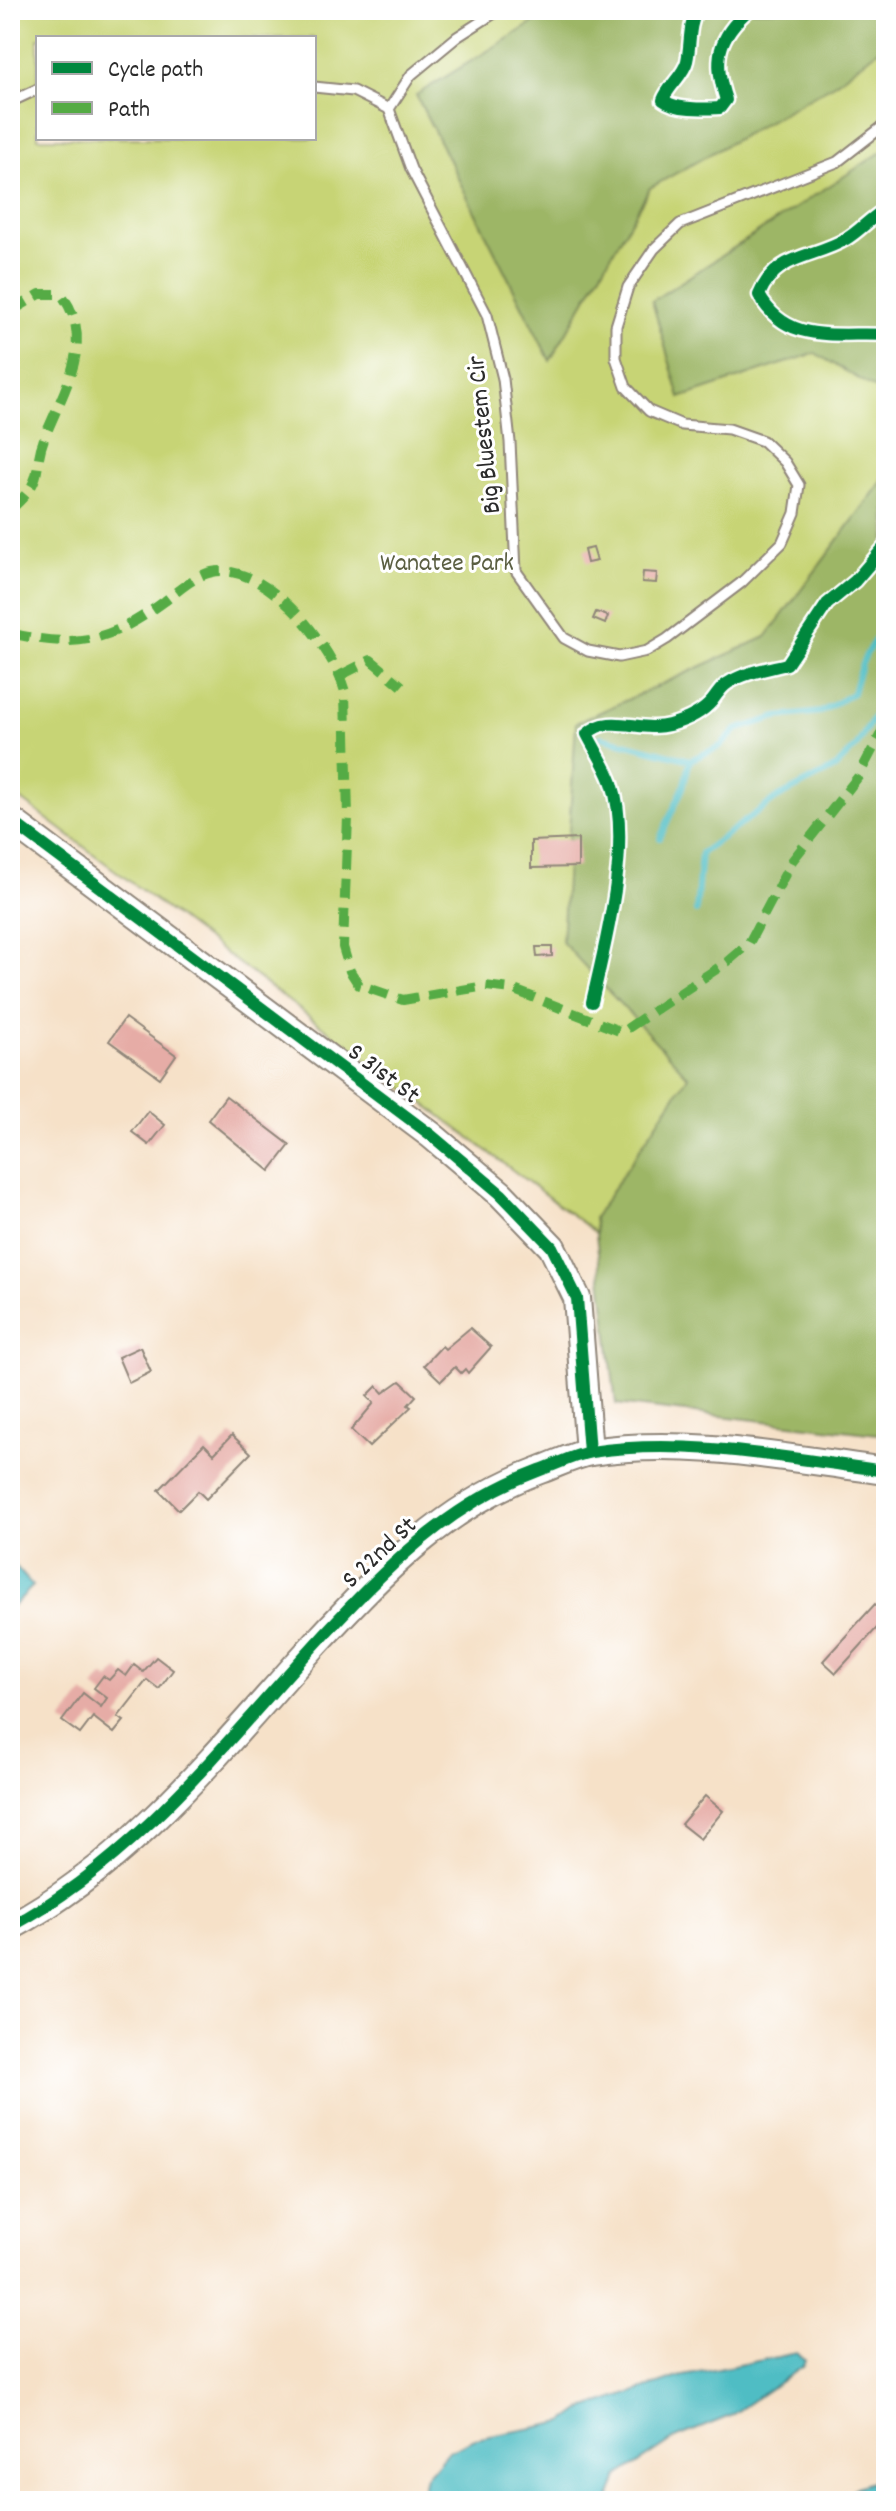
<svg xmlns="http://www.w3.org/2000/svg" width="896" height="2511" font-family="Dekko,sans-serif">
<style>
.green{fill:#c7d475;stroke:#798050;stroke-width:2;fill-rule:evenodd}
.forest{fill:#9db666;stroke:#647048;stroke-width:2}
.water{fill:#4fbdc4;stroke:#3d7478;stroke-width:2}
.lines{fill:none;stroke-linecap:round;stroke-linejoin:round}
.stream{stroke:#4fbdc4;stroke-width:6}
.building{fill:#e6aca6}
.lane-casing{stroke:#90867a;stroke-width:13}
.secondary-casing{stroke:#90867a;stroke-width:30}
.lane{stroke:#fff;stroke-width:9}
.secondary{stroke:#fff;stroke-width:26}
.quiet{stroke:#54ab44;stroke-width:10;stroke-dasharray:20 10;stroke-linecap:butt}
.cycleway-casing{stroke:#fff;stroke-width:17}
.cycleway{stroke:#00873e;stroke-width:12}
.labels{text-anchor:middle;stroke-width:6;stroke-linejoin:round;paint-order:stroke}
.street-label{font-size:26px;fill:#2b2b2b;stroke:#fff}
.park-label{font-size:26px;fill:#5a5e41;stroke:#fff}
</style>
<rect width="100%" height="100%" fill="#fff"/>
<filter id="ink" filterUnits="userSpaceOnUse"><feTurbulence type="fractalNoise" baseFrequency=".0125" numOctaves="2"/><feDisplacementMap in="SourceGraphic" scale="16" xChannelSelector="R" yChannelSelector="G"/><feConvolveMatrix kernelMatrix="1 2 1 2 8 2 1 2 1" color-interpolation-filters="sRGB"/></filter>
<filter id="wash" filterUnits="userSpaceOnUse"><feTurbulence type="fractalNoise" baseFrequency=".006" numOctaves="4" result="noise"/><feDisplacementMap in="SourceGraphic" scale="32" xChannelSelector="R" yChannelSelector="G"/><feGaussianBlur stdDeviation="1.8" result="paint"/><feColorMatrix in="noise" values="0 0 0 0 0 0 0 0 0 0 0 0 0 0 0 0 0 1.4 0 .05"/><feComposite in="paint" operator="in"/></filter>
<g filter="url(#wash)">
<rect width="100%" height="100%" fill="#f6e1c8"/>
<path class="green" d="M10,10H886V872L604,1239L10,791ZM38,38H314V138H38Z"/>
<g class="forest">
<polygon points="554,10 886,10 886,44 834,84 650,188 550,361 416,95"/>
<polygon points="886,149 886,395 815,353 680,398 652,301"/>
<polygon points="886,476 886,1435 616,1404 594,1218 688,1076 562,942 576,723 766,637"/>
</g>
<g class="water">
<polygon points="10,1560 33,1586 10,1609"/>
<polygon points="797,2353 805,2360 803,2366 730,2416 678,2437 618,2477 609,2501 424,2501 421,2497 426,2477 448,2451 475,2439 564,2422 581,2410 679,2377"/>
<polygon points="886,2477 886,2501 834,2501 856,2487"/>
</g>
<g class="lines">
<g class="stream">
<path d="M601,737L690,760L721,746L736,730L777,717L821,712L853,693C859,669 867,644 886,628"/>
<polyline points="660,838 683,788 690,760"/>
<polyline points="696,911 701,853 777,798 835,768 856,747 886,696"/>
</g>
</g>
<g id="blocks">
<g class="building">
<polygon points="593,548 597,561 587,563 584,550"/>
<polygon points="643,572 657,573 656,583 642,582"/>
<polygon points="596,612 608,616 605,624 593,619"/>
<polygon points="578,839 578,867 531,868 531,841"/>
<polygon points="536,947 552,947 552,956 537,957"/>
<polygon points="125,1018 176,1055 160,1078 109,1041"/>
<polygon points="226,1096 290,1145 270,1171 208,1120"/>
<polygon points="148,1111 165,1125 149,1145 132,1132"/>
<polygon points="470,1328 491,1347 468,1373 465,1369 461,1373 455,1367 441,1381 424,1365 442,1346 445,1349"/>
<polygon points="140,1347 151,1372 129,1383 118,1357"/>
<polygon points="400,1381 416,1396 408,1405 411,1407 369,1447 351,1430 374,1403 367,1396 377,1386 383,1393"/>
<polygon points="232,1435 251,1453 206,1499 198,1491 179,1510 159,1490 204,1444 214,1454"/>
<polygon points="875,1604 886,1618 836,1673 823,1661"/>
<polygon points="156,1657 173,1670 159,1689 147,1680 118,1717 124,1721 114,1733 93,1717 80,1734 62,1721 83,1693 101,1707 107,1698 94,1688 103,1676 109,1680 118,1670 126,1676 134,1665 143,1672"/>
<polygon points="705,1796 723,1811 700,1839 681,1824"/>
</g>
</g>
</g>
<g filter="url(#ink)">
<use href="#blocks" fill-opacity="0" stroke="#90867a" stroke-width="2"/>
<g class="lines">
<defs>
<g id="lane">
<polyline points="499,10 457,37 411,75 389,109 411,169 487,315 503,379 510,442 516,571 564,638 588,651 619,657 647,651 667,639 741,583 782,543 795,513 799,485 785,462 763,441 729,429 682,425 649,411 626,387 616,358 616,326 628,287 654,249 680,224 837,162 886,124"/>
<polyline points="314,87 353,91 389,109"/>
<polyline points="10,102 38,89"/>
</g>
<g id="secondary">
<polyline points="10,820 431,1135 501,1194 552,1247 577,1298 589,1452"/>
<path d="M10,1927C135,1860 224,1744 318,1641C384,1570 447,1504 540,1470C557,1464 574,1455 591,1452C688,1437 790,1459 886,1471"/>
</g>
</defs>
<use href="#lane" class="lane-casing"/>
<use href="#secondary" class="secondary-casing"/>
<use href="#lane" class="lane"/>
<use href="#secondary" class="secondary"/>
<g class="quiet">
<path d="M10,312L40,294H61C96,339 65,388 46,434C30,471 49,476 10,510"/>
<path d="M10,633C77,649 109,642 165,601C179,590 194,576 212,572C265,561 334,647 345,692L348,817L343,947L350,971L359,985L403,1000L485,986L512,989L622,1032L727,962L749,943L792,861L858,777L886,724"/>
<polyline points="341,675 371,660 402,686"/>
</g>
<defs>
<g id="cycleway">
<path d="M697,10C688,27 691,43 687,61C684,75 668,86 663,100C676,110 703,109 720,108L726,100C713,61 717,37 749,10"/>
<path d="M886,209C871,217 860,231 846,239C812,259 776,253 759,295C787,346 837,332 886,335"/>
<polyline points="10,820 431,1135 501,1194 552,1247 577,1298 589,1452"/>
<path d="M592,1002C606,941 632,843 612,783C606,766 595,750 587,734C610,712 640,733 669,725C684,721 701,714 712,701C717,695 721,687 728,683C746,672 767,669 787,664L827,604L855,581L886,545"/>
<path d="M10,1927C135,1860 224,1744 318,1641C384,1570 447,1504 540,1470C557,1464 574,1455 591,1452C688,1437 790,1459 886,1471"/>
</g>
</defs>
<use href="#cycleway" class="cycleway-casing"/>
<use href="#cycleway" class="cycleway"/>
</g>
</g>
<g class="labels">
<g class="street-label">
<text transform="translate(482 435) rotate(-96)" y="9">Big Bluestem Cir</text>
<text transform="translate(385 1072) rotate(37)" y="9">S 31st St</text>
<text transform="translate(378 1551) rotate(-43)" y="9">S 22nd St</text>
</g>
<g class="park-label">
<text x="447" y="570">Wanatee Park</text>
</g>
</g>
<rect width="896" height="2511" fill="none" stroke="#fff" stroke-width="40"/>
<rect x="36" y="36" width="280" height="104" fill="#ffffff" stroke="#aaaaaa" stroke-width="2"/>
<rect x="52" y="62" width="40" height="12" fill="#00873e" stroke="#aaaaaa" stroke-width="2"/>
<text x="108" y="76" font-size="24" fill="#2b2b2b">Cycle path</text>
<rect x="52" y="102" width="40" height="12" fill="#54ab44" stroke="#aaaaaa" stroke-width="2"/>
<text x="108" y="116" font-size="24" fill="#2b2b2b">Path</text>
</svg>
